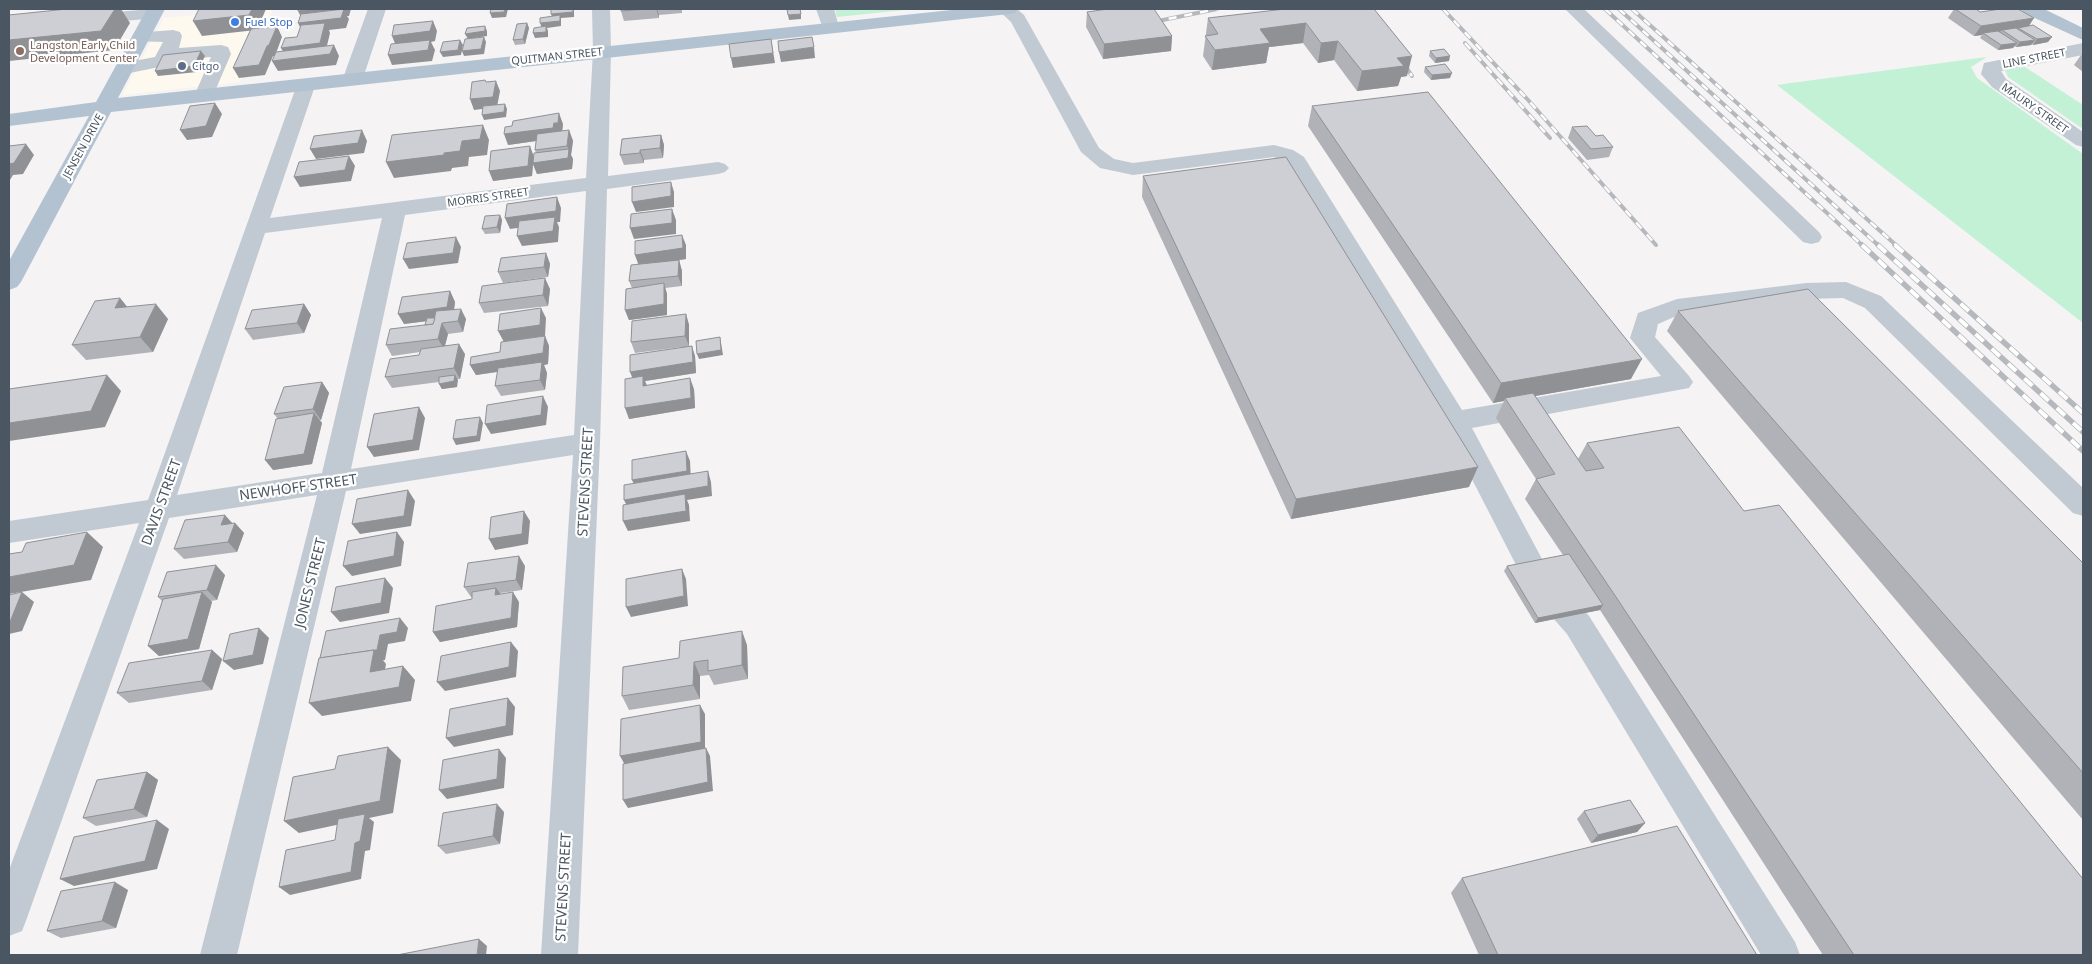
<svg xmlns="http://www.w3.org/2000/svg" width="2092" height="964" font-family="'Noto Sans',sans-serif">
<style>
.commercial{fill:#fdf9ef}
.green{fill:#c3f1d5}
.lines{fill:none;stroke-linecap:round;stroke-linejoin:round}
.minor{fill:#c1cad2;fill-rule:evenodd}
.major{fill:#b3c2d1;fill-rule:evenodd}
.rail-far1-casing{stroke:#b5b8bd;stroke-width:4}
.rail-casing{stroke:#b5b8bd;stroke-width:5.5}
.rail-far1{stroke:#fff;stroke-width:2.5;stroke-dasharray:8;stroke-linecap:butt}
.rail{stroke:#fff;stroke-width:4;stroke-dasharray:11;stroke-linecap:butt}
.wall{fill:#b0b2b7}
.shaded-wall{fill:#909195}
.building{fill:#cdcfd5;stroke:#909195}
.shop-dot{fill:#3f7fe0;stroke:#fff;stroke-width:2}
.education-dot{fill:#8d6e63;stroke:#fff;stroke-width:2}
.service-dot{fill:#5c6f8a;stroke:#fff;stroke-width:2}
.labels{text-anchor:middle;stroke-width:4.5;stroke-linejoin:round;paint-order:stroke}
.far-shop-label{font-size:11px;fill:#366cbe;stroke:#fff;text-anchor:start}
.far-education-label{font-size:11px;fill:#785e54;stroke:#fff;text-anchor:start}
.far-street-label{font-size:11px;fill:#4a5661;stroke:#fff}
.far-service-label{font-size:11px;fill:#4e5e75;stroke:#fff;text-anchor:start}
.street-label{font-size:14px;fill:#4a5661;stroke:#fff}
</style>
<rect width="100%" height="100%" fill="#f5f3f3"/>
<polygon class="commercial" points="251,9 273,9 240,82 122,95 164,18"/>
<g class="green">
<polygon points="835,9 914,9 837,17"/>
<polygon points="1987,57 1971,67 1977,78 2083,154 2083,323 1777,85"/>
<polygon points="2025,67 2083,105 2083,129 2008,77 2005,70"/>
</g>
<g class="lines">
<g class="minor">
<polygon points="153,9 158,10 161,14 158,18 89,24 83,23 80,19 83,15 89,14"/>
<polygon points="368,9 386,9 363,78 360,82 346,82 343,78"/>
<path d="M592,9H610L611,51L608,176L718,162L725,164L729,168L725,172L718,174L607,189L600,443L578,955H541L573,455L346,491L237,955H200L317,495L169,518L27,918L22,931L9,936V870L139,523L9,543V521L148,500L299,79H313L316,83L270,218L586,178L593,51ZM586,191L574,435L351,469L405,215ZM382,218L322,473L177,495L265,233Z"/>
<polygon points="816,9 834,9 839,27 836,31 824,31"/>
<polygon points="997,9 1017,9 1024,15 1099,148 1114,159 1133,163 1274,145 1293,150 1304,157 1462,410 1661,376 1630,338 1638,313 1677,299 1806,283 1846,282 1881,296 2083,488 2083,516 2073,513 1865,308 1843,298 1806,299 1681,314 1658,324 1655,337 1689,376 1693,382 1689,388 1472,428 1550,574 1589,616 1795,942 1800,955 1761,955 1567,634 1530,592 1443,423 1289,165 1274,157 1133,175 1100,168 1081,152 1011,22"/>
<polygon points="1565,9 1584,9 1819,232 1822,237 1819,242 1811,244 1803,242"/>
<polygon points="173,30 180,32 182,36 179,48 221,45 228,47 231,54 212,98 198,98 195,94 211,57 172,60 169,65 125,74 118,72 115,68 118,64 155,57 163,42 134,41 132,37 134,33"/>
<polygon points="2083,43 2083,55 2001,71 2006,79 2083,132 2083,147 2076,145 1992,87 1981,74 1984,63"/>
</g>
<g class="major">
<polygon points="147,9 165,9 118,98 961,9 1018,9 1015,13 1009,14 111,112 21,282 17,287 9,290 9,261 89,116 9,126 9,114 96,102"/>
<polygon points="2021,9 2044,9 2083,28 2083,40 2024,13"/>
</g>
<defs>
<g id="rail-far1">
<polyline points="1443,9 1529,101 1656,245"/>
<polyline points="1605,9 1863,246"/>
<polyline points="1619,9 1879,246"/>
<polyline points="1632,9 1897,246"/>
<polyline points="1153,22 1217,9"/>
<polyline points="1465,43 1550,138"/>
<polyline points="1401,60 1412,76"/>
</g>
<g id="rail">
<polyline points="1862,245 2083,451"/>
<polyline points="1878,245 2083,432"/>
<polyline points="1895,245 2083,413"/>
</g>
</defs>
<use href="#rail-far1" class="rail-far1-casing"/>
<use href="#rail" class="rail-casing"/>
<use href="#rail-far1" class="rail-far1"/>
<use href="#rail" class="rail"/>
</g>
<g class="wall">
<polygon points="621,9 682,9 682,13 659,15 659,18 624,21 621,11"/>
<polygon points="1285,9 1407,76 1401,77 1398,86 1357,91 1334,60 1318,63 1303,43 1269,47 1266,63 1212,70 1203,56 1208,18"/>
<polygon points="1954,9 1976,9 1980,12 2028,26 2048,42 2033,45 2032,44 2031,45 2016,47 2014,46 2013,48 1998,50 1980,38 1982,35 1974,36 1948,18"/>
<polygon points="1087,12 1172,36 1171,51 1103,59 1086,27"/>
<polygon points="527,23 529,28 525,44 515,45 513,40"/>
<polygon points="1430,51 1449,61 1435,63 1429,56"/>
<polygon points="2081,55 2083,55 2083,72 2074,65"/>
<polygon points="1425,67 1450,78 1431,80 1424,72"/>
<polygon points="1312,106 1631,379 1535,396 1578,459 1587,443 2083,955 1823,955 1600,610 1535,623 1504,571 1507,566 1563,555 1525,499 1536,479 1496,418 1504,401 1493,403 1308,126"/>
<polygon points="563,124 562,131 569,130 573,141 571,155 573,159 572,169 537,174 533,164 532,176 493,181 533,156 536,153 535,150 536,141 508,145"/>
<polygon points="1572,127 1596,136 1613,147 1609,157 1587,160 1568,138"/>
<polygon points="661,135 664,145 663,158 644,160 644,163 624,165 620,155"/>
<polygon points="1143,176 1469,487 1291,519 1142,197"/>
<polygon points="500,215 502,220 500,233 485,234 482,229"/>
<polygon points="686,245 686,259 679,260 682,271 682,286 665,288 667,294 667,315 629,320 625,310 632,288 629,281 639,265 635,255"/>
<polygon points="546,253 550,264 548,277 503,283 498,272"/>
<polygon points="550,289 548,306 484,313 479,303"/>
<polygon points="450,291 455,302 454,309 466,319 463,332 448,334 445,346 465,354 460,379 457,379 457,387 442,389 439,384 439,382 392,388 385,377 419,355 420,352 392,356 386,345 425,325 426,321 404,324"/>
<polygon points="120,298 127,307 168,319 153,352 86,360 72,345"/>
<polygon points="304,304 311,315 304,333 253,340 245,329"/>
<polygon points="1678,311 2083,563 2083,820 1667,331"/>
<polygon points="686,314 689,325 689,346 695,356 696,373 645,381 647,385 694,389 695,408 629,419 632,378 682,347 635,353 631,342"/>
<polygon points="545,336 549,346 548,364 544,365 547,373 545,390 501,396 495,386 498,372 476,375 470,365 500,352"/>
<polygon points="322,382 329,393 321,420 320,420 322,423 312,464 273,470 278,419 274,414"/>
<polygon points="235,523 244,533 237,552 184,559 174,549"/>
<polygon points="525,566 522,590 500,593 500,594 519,602 517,627 440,642 433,632 472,599 472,597 471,597 464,587"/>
<polygon points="225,575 217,600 211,601 212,602 199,649 159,656 148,646 162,601 158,597"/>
<polygon points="747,645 748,679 714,685 709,675 700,676 700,699 629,710 622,696 679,658"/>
<polygon points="212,650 222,659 212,690 129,703 117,693"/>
<polygon points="147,772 158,780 147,817 96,826 83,818"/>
<polygon points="1584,811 1645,823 1637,832 1591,843 1577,819"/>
<polygon points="504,812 500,844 446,854 438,846"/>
<polygon points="1462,878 1757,955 1479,955 1451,893"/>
<polygon points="128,890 116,928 61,938 47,931"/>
</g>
<g class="shaded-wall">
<polygon points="115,9 121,9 130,23 114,50 9,61 9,40"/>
<polygon points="252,9 266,9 257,30 202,36 193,21"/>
<polygon points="314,9 351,9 349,16 347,16 349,19 346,28 329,30 330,33 325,54 287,58 281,48 303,33 298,23 303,21 298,11"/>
<polygon points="505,9 508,9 506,17 492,18 490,13"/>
<polygon points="574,9 574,17 561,18 561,26 547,28 548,31 548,37 535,38 533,33 542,28 540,23 553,19 551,14"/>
<polygon points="656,9 657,9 659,15 659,18"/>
<polygon points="801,14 801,19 789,20 788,15"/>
<polygon points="2034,18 2027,29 2018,28 2017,30 2002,30 2000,32 1983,33 1982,35 1974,36 1981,26"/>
<polygon points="433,21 437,31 435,41 431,42 435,50 432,61 392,65 388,55 396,46 392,36"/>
<polygon points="527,23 529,28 525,44 523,39"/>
<polygon points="1306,23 1303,43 1269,47 1266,63 1212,70 1215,50 1260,29"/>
<polygon points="277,26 282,37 275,56 273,56 265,75 239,78 233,68 267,46"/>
<polygon points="485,26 487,31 487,36 468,39 465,34"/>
<polygon points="1172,36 1171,51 1103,59 1104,44"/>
<polygon points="484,37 486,42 484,54 464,56 462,51"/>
<polygon points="2052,37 2048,42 2033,45 2037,39"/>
<polygon points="771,39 775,63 733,68 731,58"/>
<polygon points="460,40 463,45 461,55 443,57 440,52"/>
<polygon points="2035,40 2031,45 2016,47 2020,42"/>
<polygon points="1338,41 1334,60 1318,63 1321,43"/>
<polygon points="2017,43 2013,48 1998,50 2001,45"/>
<polygon points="334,45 339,56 336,65 278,71 272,61"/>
<polygon points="814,47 815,58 781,62 779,52"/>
<polygon points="201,51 205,56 197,72 158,76 155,71"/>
<polygon points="1412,56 1407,76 1401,77 1398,86 1357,91 1362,71 1397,58"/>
<polygon points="1450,56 1449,61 1435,63 1436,58"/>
<polygon points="1452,73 1450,78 1431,80 1432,75"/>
<polygon points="496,81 500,91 497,107 474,110 470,99"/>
<polygon points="215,103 222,114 212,137 187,140 180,130"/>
<polygon points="505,104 507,109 506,117 484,120 482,115"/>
<polygon points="559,113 563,124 562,133 557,138 508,145 504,134 554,123"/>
<polygon points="483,125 489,140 487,155 469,157 468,166 452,168 451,171 394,178 386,162 444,153 462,141"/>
<polygon points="362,130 367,141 364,153 316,159 310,149"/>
<polygon points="569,130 573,141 571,155 573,159 572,169 537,174 533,164 532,176 493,181 489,171 530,146 534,157 569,151 567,146"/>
<polygon points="661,135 664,145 663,158 660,148"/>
<polygon points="26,144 34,155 23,174 13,175 10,180 9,179 9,164"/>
<polygon points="640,150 644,160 644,163 640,153"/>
<polygon points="349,156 355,166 351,181 300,187 294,177"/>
<polygon points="671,182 674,192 674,207 636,212 632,202"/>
<polygon points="557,197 561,208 560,222 557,222 559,227 558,242 522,246 517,236 554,223 510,229 505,218"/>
<polygon points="672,209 676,220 676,234 634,239 630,228"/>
<polygon points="500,215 502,220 500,233 497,227"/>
<polygon points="682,235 686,245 686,259 679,260 682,271 682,286 678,276 639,266 635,255"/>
<polygon points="456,237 461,247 458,263 409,269 403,259"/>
<polygon points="546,253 550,264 548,277 544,267"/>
<polygon points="545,278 550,289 548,306 543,295"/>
<polygon points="664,283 667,294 667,315 629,320 625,310"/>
<polygon points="450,291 455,302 453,318 404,324 398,314"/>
<polygon points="120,298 133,314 115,308"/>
<polygon points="156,304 168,319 153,352 140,337"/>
<polygon points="304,304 311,315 304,333 297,323"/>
<polygon points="541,308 546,318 545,336 504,342 498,331"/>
<polygon points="461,309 466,319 463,332 458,321"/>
<polygon points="686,314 689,325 689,346 685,336"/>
<polygon points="442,323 448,334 444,349 438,339"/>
<polygon points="545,336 549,346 548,364 544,365 547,373 545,390 540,380 542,365 476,375 470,365"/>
<polygon points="720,337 723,355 699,359 697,354"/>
<polygon points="459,344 465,354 460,379 454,368"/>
<polygon points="692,346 695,356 696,373 645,381 647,387 634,382 630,372"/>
<polygon points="1642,359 1631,379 1507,401 1505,398 1504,401 1493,403 1501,383"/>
<polygon points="107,375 121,391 105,427 9,441 9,423"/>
<polygon points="455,375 458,380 457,387 442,389 439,384"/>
<polygon points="690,378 694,389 695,408 629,419 625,408"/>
<polygon points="322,382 329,393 321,420 313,409"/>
<polygon points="543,396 548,407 546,425 491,434 485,424"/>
<polygon points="419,407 425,418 419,450 374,457 367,447"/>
<polygon points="314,413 322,423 312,464 273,470 265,460"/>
<polygon points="480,417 483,423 480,441 456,445 453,439"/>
<polygon points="686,451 690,461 691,481 637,490 632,480"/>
<polygon points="1478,467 1469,487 1291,519 1296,499"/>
<polygon points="708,471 711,482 712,496 687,500 689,505 690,521 628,531 623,521 629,510 624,500"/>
<polygon points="408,490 415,501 411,526 360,534 352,524"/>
<polygon points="524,511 530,521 528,544 495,550 489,539"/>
<polygon points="225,515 234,525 235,523 244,533 237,552 228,542 221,525"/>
<polygon points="87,532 103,547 91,580 9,594 9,577"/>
<polygon points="397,532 404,542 401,566 352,576 343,566"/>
<polygon points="519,556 525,566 522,590 516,580"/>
<polygon points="216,565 225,575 217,600 207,590"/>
<polygon points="682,569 686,579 688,606 631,617 626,607"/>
<polygon points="385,578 393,588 389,613 340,622 331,612"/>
<polygon points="496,588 503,597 495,595"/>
<polygon points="22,592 34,602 22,631 9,634 9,622"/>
<polygon points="202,592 212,602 199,649 159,656 148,646"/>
<polygon points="513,592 519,602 517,627 440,642 433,632"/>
<polygon points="1603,605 1600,610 1535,623 1538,618"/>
<polygon points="400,618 408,628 405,641 388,644 385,660 383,660 386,664 382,686 328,670 380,635"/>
<polygon points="259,628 269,638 263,664 234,670 223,661"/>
<polygon points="742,631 747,645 748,679 742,665"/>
<polygon points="511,642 518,651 516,677 445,691 437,682"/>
<polygon points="212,650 222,659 212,690 202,681"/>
<polygon points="694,662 700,676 700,699 693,685"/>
<polygon points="403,666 415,680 411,701 322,716 309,703"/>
<polygon points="508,698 515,707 513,735 454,747 446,738"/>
<polygon points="700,705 705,714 705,751 625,765 620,756"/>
<polygon points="388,747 401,760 393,813 369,818 374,822 370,850 365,851 361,879 290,895 279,887 355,843 364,819 299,833 284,821"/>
<polygon points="706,748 710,756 713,791 628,808 623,800"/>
<polygon points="499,749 506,758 504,788 447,799 439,790"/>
<polygon points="147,772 158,780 147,817 134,809"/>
<polygon points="497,804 504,812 500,844 493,836"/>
<polygon points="157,820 169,829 157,869 74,886 60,879"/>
<polygon points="1645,823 1637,832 1591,843 1598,835"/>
<polygon points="115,882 128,890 116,928 102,921"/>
<polygon points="479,939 487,946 486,955 477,955"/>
</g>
<g class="building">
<polygon points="67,9 115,9 101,31 9,40 9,15"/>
<polygon points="199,9 252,9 249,15 193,21"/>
<polygon points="298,9 314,9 298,11"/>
<polygon points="344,9 341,18 298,23 301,14"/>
<polygon points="491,9 505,9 504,12 490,13"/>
<polygon points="551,9 573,9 573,12 551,14"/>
<polygon points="621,9 646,9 621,11"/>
<polygon points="787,9 800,9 801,14 788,15"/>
<polygon points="1108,9 1154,9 1172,36 1104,44 1087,12"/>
<polygon points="1285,9 1374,9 1412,56 1397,58 1404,66 1362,71 1338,41 1321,43 1306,23 1260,29 1270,43 1215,50 1205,36 1218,34 1208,18"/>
<polygon points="1955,9 1976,9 1980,12 2001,9 2018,9 2034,18 1981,26"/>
<polygon points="560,15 560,21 540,23 540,18"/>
<polygon points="433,21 430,31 392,36 394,25"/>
<polygon points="325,23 320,43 281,48 285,38 297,37 301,25"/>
<polygon points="527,23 523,39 513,40 517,24"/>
<polygon points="2033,25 2052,37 2037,39 2018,28"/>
<polygon points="277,26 269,45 267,46 259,65 233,68 251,29"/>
<polygon points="485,26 485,31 465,34 467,28"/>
<polygon points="546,26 546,32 533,33 534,28"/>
<polygon points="2016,28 2035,40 2020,42 2002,30"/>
<polygon points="1998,31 2017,43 2001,45 1983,33"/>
<polygon points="484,37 481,49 462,51 465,39"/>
<polygon points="812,37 814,47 779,52 778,41"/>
<polygon points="771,39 773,53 731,58 729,44"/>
<polygon points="430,40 428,50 388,55 391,44"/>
<polygon points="460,40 458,50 440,52 443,42"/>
<polygon points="334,45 330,54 272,61 276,52"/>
<polygon points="1444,49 1450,56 1436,58 1430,51"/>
<polygon points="201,51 194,66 155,71 163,55"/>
<polygon points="1445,64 1452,73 1432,75 1425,67"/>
<polygon points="485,80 486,82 496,81 493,97 470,99 472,82"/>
<polygon points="1428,92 1642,359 1501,383 1312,106"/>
<polygon points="215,103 206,126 180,130 190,106"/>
<polygon points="505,104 504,112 482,115 483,106"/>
<polygon points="559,113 558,123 554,123 553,128 504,134 505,127 512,126 513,121"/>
<polygon points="483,125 480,139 462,141 460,151 444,153 444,155 386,162 392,135"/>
<polygon points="1587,126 1596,136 1603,135 1613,147 1591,149 1572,127"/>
<polygon points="362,130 358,143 310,149 314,136"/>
<polygon points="569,130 567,146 535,150 537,134"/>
<polygon points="661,135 660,148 640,150 640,153 620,155 622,139"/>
<polygon points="26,144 14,163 9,164 9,146"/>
<polygon points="530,146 528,166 489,171 491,151"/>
<polygon points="569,149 568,158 533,163 534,153"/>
<polygon points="349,156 345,170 294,177 299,162"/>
<polygon points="1286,157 1478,467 1296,499 1143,176"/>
<polygon points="671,182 671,196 632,202 632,187"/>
<polygon points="557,197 556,211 505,218 507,204"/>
<polygon points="672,209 672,223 630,228 631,214"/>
<polygon points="500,215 497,227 482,229 485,216"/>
<polygon points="555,217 553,231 517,236 519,221"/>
<polygon points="682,235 683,248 635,255 635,241"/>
<polygon points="456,237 453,253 403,259 407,243"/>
<polygon points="546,253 544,267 498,272 501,258"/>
<polygon points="679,260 678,276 629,281 631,265"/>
<polygon points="545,278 543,295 479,303 482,286"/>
<polygon points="664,283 664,304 625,310 626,289"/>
<polygon points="1808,289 2083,563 2083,773 1678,311"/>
<polygon points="450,291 447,307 398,314 402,297"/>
<polygon points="120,298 115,308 156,304 140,337 72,345 95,301"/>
<polygon points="304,304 297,323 245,329 252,310"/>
<polygon points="541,308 540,325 498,331 500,314"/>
<polygon points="461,309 458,321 442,323 438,339 386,345 390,329 433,324 436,311"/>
<polygon points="686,314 685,336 631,342 632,321"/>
<polygon points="427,318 435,318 433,324 425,325"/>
<polygon points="545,336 543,353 470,365 471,357 500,352 501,342"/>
<polygon points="720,337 721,350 697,354 696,341"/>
<polygon points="459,344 454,368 385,377 390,359 419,355 421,349"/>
<polygon points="692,346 693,362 630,372 630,355"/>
<polygon points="542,362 540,380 495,386 498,368"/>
<polygon points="107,375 91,411 9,423 9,389"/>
<polygon points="455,375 454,381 439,384 439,377"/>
<polygon points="643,376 643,386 690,378 691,398 625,408 625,379"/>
<polygon points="322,382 313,409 274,414 284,387"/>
<polygon points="1533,393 1586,471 1604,468 1587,443 1679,427 1744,511 1779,505 2083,879 2083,955 1854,955 1612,591 1536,479 1555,474 1505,398"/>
<polygon points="543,396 541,415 485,424 487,405"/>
<polygon points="419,407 413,440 367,447 374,414"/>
<polygon points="314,413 304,454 265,460 276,419"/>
<polygon points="480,417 477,436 453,439 456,420"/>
<polygon points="686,451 687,471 632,480 632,460"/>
<polygon points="708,471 708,486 624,500 624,485"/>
<polygon points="408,490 404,516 352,524 357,499"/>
<polygon points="685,494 686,511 623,521 623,505"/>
<polygon points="524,511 522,534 489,539 491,517"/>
<polygon points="225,515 221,525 235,523 228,542 174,549 185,520"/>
<polygon points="87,532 74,565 9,577 9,554 22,552 26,543"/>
<polygon points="397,532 394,556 343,566 348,541"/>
<polygon points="1569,554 1603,605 1538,618 1507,566"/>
<polygon points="519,556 516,580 464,587 468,563"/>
<polygon points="216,565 207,590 158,597 167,572"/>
<polygon points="682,569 684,596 626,607 626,579"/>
<polygon points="385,578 381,603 331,612 336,587"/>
<polygon points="496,588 495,595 513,592 511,618 433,632 436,606 472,599 472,592"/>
<polygon points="22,592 10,622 9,622 9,595"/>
<polygon points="202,592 188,639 148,646 163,599"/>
<polygon points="400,618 397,632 380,635 377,650 374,650 320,658 326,631"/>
<polygon points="259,628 253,655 223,661 230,634"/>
<polygon points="742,631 742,665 708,671 708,660 694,662 693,685 622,696 623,667 679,658 680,641"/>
<polygon points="511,642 509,667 437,682 441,656"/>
<polygon points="212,650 202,681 117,693 129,663"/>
<polygon points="374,650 370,672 403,666 399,687 309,703 319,658"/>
<polygon points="508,698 506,726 446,738 450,709"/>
<polygon points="700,705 701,742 620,756 621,719"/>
<polygon points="388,747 380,801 284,821 293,777 335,769 338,756"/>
<polygon points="706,748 708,782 623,800 623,764"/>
<polygon points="499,749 497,779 439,790 443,760"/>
<polygon points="147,772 134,809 83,818 97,780"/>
<polygon points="1630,800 1645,823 1598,835 1584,811"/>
<polygon points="497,804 493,836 438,846 443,813"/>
<polygon points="365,814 360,841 355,843 351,872 279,887 286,850 335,840 338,819"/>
<polygon points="157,820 145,861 60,879 74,837"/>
<polygon points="1677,826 1757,955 1498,955 1462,878"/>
<polygon points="115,882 102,921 47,931 61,891"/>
<polygon points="479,939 477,955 397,955"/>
</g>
<circle class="shop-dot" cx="235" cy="22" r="5"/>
<circle class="education-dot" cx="20" cy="51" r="5"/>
<circle class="service-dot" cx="182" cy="66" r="5"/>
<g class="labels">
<g class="far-shop-label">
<text x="245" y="26">Fuel Stop</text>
</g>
<g class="far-education-label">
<text x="30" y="49">Langston Early Child<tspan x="30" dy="13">Development Center</tspan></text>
</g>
<g class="far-street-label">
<text transform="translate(557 56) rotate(-6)" y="4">QUITMAN STREET</text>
<text transform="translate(2034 58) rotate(-11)" y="4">LINE STREET</text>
<text transform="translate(2035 108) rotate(35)" y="4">MAURY STREET</text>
<text transform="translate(83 146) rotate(-61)" y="4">JENSEN DRIVE</text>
<text transform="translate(488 197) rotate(-8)" y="4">MORRIS STREET</text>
</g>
<g class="far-service-label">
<text x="192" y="70">Citgo</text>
</g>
<g class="street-label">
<text transform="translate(585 482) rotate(-87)" y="5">STEVENS STREET</text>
<text transform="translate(298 487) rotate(-8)" y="5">NEWHOFF STREET</text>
<text transform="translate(161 502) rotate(-70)" y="5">DAVIS STREET</text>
<text transform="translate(310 583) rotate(-76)" y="5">JONES STREET</text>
<text transform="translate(563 887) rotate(-87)" y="5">STEVENS STREET</text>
</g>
</g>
<rect width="2092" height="964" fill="none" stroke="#4a5661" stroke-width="20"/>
</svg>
